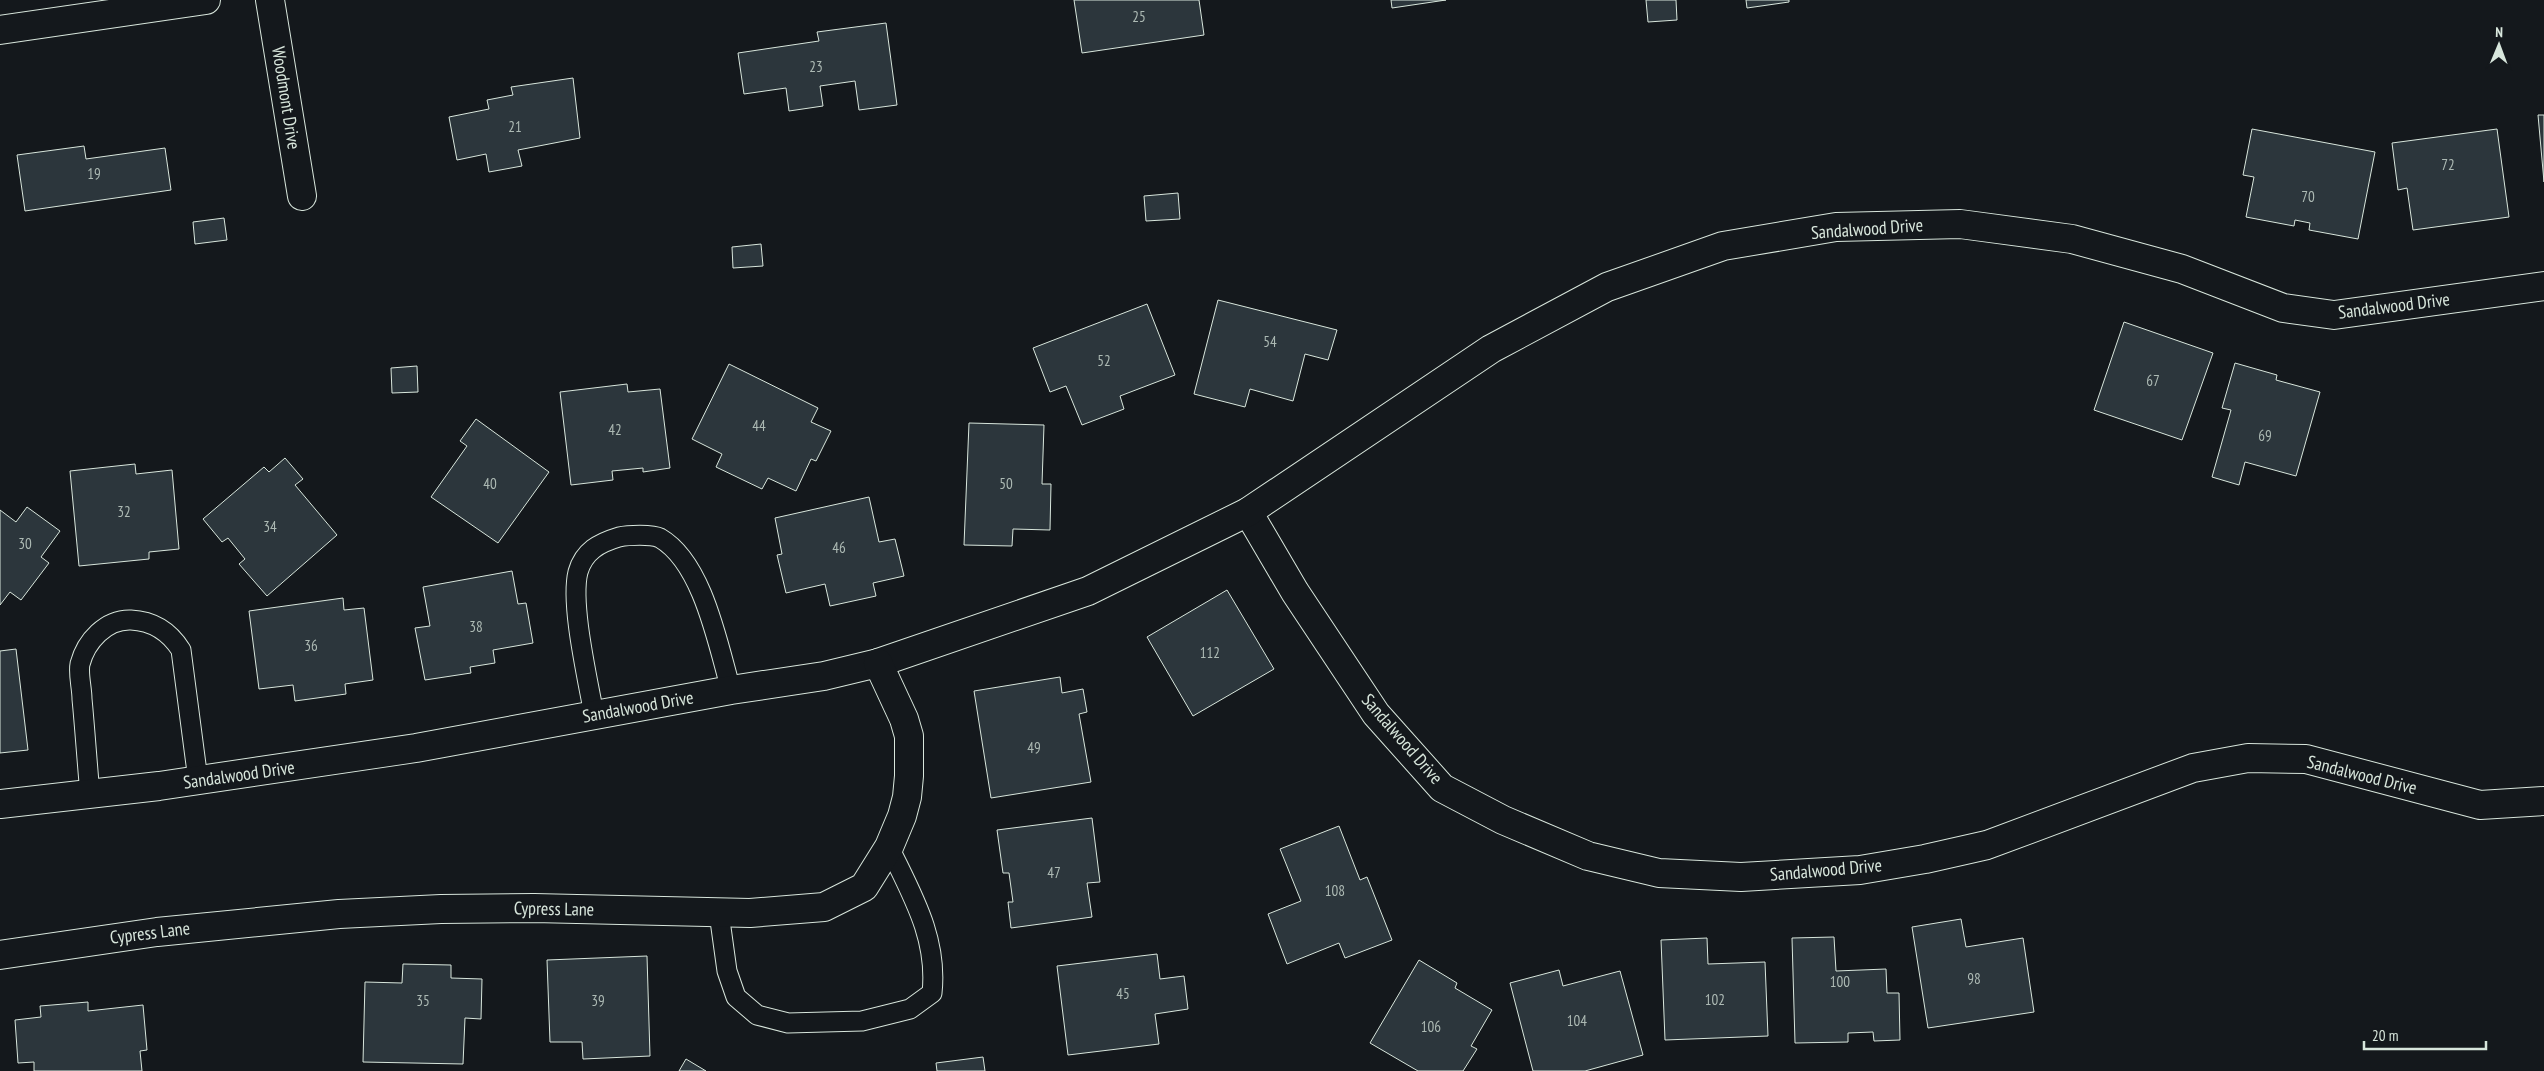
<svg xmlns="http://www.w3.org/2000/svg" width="2544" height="1071" font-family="'PT Sans Narrow',sans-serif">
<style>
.building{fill:#2c363c;stroke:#d8e6dc}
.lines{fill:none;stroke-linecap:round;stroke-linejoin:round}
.lane-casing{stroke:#d8e6dc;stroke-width:21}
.street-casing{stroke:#d8e6dc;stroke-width:30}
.lane{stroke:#14181c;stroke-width:19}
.street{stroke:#14181c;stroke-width:28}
.labels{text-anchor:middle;stroke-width:4;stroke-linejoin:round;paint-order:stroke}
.number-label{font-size:15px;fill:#adbab4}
.street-label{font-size:18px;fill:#d8e6dc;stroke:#14181c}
</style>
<rect width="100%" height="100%" fill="#14181c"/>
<g class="building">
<polygon points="1074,0 1199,0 1204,35 1082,53"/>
<polygon points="1391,0 1446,0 1392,8"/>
<polygon points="1646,0 1676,0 1677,20 1648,22"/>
<polygon points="1746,0 1789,0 1789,2 1747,8"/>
<polygon points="886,23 897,105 859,110 855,81 820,86 823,106 789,111 786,88 744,94 738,53 819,41 817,32"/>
<polygon points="573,78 580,138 518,150 522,166 489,172 486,154 457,160 449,117 489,109 487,100 513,95 511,87"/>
<polygon points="2538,115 2544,115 2544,182"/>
<polygon points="2252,129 2375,152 2358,239 2309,230 2310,223 2295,220 2294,226 2246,217 2254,177 2243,175"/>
<polygon points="2497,129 2509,217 2413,230 2407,188 2398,190 2392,143"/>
<polygon points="84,146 86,159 165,148 171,190 25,211 17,155"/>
<polygon points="1178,193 1180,219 1146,221 1144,196"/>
<polygon points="224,218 227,240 195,244 193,222"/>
<polygon points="761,244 763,266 733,268 732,247"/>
<polygon points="1218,300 1337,330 1328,360 1305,354 1293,401 1250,389 1245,407 1194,394"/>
<polygon points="1147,304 1175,375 1120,396 1124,409 1082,425 1066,386 1050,392 1033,348"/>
<polygon points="2124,322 2213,353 2182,440 2094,410"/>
<polygon points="2235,363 2277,375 2276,380 2320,392 2296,476 2245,462 2239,485 2212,477 2231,410 2222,408"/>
<polygon points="729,364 818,408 811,422 831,431 816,461 811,459 796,491 768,478 762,489 716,467 722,454 692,439"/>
<polygon points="417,366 418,392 392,393 391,368"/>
<polygon points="627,384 628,392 660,389 670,468 643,472 643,468 612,471 613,480 571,485 560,392"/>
<polygon points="476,419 549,472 498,543 431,497 467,446 460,441"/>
<polygon points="969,423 1044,425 1042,484 1051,484 1050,530 1013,529 1012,546 964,545"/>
<polygon points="285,458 303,479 295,485 337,535 267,596 239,564 245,559 228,538 222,542 203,519 264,467 269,472"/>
<polygon points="135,464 136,474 172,470 179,549 149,552 149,559 79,566 70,471"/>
<polygon points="869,497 879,542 895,539 904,576 873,583 876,596 830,606 825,584 786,593 777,555 782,554 775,518"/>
<polygon points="27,507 60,531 41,557 49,563 21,600 10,592 0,605 0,510 16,522"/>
<polygon points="512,571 518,604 526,603 533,643 493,650 495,663 470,667 471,673 425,680 415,628 430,626 423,587"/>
<polygon points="1227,590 1274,669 1193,716 1147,637"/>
<polygon points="343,598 344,610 364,608 373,680 345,684 346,694 295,701 293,685 259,689 249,611"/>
<polygon points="16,649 28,750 0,753 0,651"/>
<polygon points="1060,677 1062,693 1083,689 1087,712 1079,714 1091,782 991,798 974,691"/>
<polygon points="1092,818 1100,882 1087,883 1092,917 1011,928 1008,902 1013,902 1009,873 1003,873 997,830"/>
<polygon points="1339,826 1360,880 1367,877 1392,940 1345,958 1339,943 1287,964 1268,914 1301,901 1280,849"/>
<polygon points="1961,919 1966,947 2023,938 2034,1012 1928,1028 1912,927"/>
<polygon points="1834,937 1836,971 1886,969 1887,993 1899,993 1900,1040 1874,1041 1873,1032 1848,1033 1848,1042 1795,1043 1792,938"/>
<polygon points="1707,938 1708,964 1765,962 1768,1036 1665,1040 1661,940"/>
<polygon points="1157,954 1160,979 1184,976 1188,1009 1155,1014 1159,1044 1068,1055 1057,966"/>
<polygon points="647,956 650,1056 583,1059 582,1042 550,1042 547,960"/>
<polygon points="1419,960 1457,983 1455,988 1492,1010 1471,1046 1477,1049 1463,1071 1418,1071 1370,1043"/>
<polygon points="403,964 451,965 451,978 482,979 481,1019 465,1018 463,1064 363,1062 365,982 402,983"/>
<polygon points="1559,970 1563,986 1620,971 1643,1055 1585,1071 1533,1071 1510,983"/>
<polygon points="88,1002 88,1011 143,1005 147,1050 140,1051 142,1071 34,1071 34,1062 18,1063 15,1020 41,1017 40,1006"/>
<polygon points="983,1057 985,1071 937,1071 936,1063"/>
<polygon points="686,1059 706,1071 679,1071"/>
</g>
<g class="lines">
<defs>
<g id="lane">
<path d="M594,715C588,680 570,604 578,572C584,551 599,543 619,537C628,535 652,534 660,538C703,563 718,645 731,690"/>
<path d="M90,794C87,762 85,730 82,699C82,688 78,674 80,664C86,641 106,619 131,620C153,621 169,631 181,650L198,780"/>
<path d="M719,913L727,971L736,997L757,1015L788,1023L862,1021L910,1009L932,993C938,938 912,895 889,847"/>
</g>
<g id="street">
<polyline points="270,0 302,196"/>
<polyline points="0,30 206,0"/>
<polyline points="1248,512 1295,592 1376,714 1442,788 1503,820 1588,856 1659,873 1741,877 1860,870 1925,859 1987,845 2193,768 2248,758 2306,759 2480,805 2544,801"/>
<polyline points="0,804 159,786 416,748 731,690 824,676 878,663 1088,591 1248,512 1491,349 1607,287 1723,246 1836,227 1960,224 2072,239 2182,269 2283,308 2334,315 2544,286"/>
<polyline points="0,955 157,932 339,914 441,909 534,908 750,913 824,907 864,887 889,847 902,816 907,797 909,776 909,736 904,719 878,663"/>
</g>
</defs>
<use href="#lane" class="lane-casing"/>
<use href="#street" class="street-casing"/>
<use href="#lane" class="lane"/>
<use href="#street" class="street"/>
</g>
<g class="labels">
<g class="number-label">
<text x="1139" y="22">25</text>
<text x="816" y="72">23</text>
<text x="515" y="132">21</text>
<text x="2448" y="170">72</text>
<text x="94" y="179">19</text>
<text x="2308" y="202">70</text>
<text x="1270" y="347">54</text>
<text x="1104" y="366">52</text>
<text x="2153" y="386">67</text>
<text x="759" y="431">44</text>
<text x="615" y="435">42</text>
<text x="2265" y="441">69</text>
<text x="490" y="489">40</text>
<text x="1006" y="489">50</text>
<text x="124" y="517">32</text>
<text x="270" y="532">34</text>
<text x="25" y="549">30</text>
<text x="839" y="553">46</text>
<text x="476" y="632">38</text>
<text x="311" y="651">36</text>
<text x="1210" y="658">112</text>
<text x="1034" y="753">49</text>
<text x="1054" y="878">47</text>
<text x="1335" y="896">108</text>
<text x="1974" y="984">98</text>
<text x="1840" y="987">100</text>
<text x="1123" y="999">45</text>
<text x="1715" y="1005">102</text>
<text x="423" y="1006">35</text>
<text x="598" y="1006">39</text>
<text x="1577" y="1026">104</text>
<text x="1431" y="1032">106</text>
</g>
<g class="street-label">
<text transform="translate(286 98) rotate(81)" y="6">Woodmont Drive</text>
<text transform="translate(1867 229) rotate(-4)" y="6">Sandalwood Drive</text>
<text transform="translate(2394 306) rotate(-7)" y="6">Sandalwood Drive</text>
<text transform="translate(638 707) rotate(-10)" y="6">Sandalwood Drive</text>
<text transform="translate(1402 739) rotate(49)" y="6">Sandalwood Drive</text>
<text transform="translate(239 775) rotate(-8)" y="6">Sandalwood Drive</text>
<text transform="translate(2362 775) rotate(14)" y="6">Sandalwood Drive</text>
<text transform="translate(1826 870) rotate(-5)" y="6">Sandalwood Drive</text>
<text transform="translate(554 909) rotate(1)" y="6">Cypress Lane</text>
<text transform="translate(150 933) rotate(-7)" y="6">Cypress Lane</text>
</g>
</g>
<g transform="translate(2499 45) rotate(1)" stroke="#14181c" stroke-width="4" paint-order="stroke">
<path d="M0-4L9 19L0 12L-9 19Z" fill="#d8e6dc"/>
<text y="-8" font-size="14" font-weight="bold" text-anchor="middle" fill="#d8e6dc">N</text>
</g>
<path d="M2364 1041v8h122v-8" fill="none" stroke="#d8e6dc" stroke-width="2.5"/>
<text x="2372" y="1041" font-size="15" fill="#d8e6dc" stroke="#14181c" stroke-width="4" paint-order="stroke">20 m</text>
</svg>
